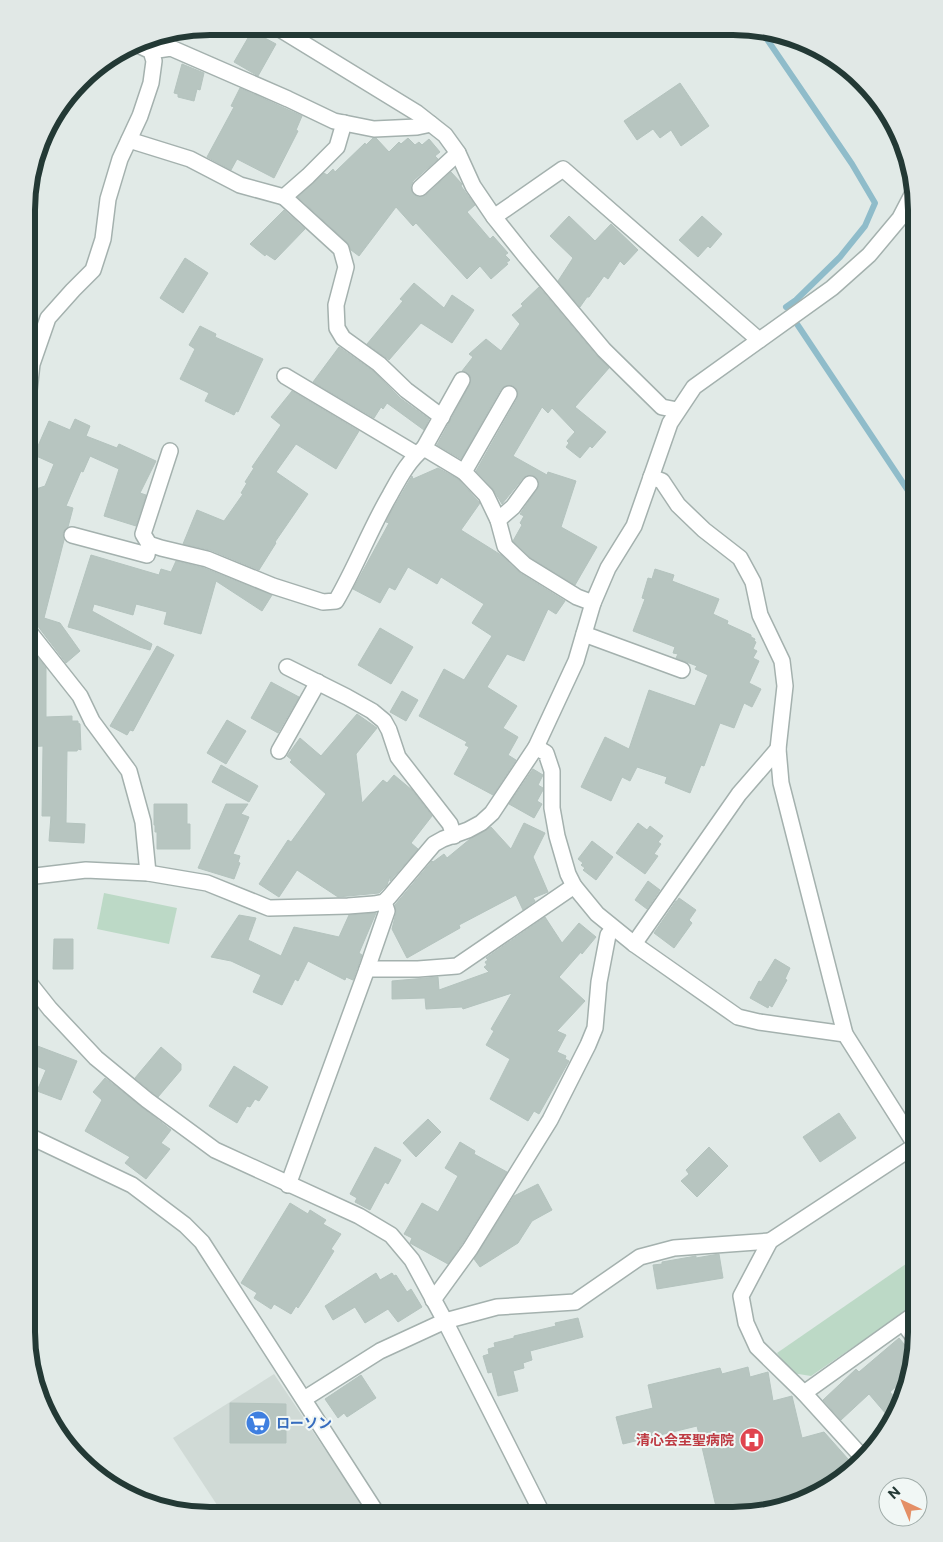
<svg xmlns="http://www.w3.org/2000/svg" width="943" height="1542" font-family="Commissioner,'Noto Sans JP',sans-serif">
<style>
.built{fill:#d0dad6}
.green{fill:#bcd9c6}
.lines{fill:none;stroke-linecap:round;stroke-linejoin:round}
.stream{stroke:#8fbcca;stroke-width:6}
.building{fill:#b7c5c0;stroke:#b4c3be}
.minor-casing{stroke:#a4b1ae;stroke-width:18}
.minor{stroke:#fff;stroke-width:15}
.labels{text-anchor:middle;stroke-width:4;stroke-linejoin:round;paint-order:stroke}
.shop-label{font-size:14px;font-weight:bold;fill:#366cbe;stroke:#f1f7f5;text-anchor:start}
.health-label{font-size:14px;font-weight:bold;fill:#be3a42;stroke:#f1f7f5;text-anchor:end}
.rim{fill:none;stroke:#233935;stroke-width:6}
</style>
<rect width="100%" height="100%" fill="#e1eae7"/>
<polygon class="built" points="274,1374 365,1509 223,1514 173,1438"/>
<g class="green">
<polygon points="104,893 177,908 169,944 97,929"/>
<polygon points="916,1257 916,1304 811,1376 792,1373 777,1353"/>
</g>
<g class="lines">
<g class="stream">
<polyline points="760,29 852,164 875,203 865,226 840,257 796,300 786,307"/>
<polyline points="797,324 917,504"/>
</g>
</g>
<g class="building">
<polygon points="252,31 276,44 258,76 234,62"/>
<polygon points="182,64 204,73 200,90 197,89 194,101 178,97 178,94 174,93"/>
<polygon points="680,83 709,126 681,146 671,130 660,138 653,129 637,140 624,121"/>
<polygon points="240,88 302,116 296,130 298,131 274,178 237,159 231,170 207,157 234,107 231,106"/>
<polygon points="373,138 376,138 389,152 399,142 401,144 408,138 415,145 419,142 422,145 429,139 440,152 435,156 438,159 413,181 411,186 413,194 418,197 426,195 451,172 462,184 461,186 475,205 467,212 490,239 493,236 508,253 505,255 510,260 506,263 508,264 491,279 480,266 467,279 416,223 413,226 396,207 359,256 351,250 347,242 298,197 324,173 327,175 333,169 335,172 365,143 366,145"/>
<polygon points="284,210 305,229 275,260 266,254 265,256 250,244"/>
<polygon points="569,216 595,241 611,224 638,250 624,265 620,261 608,279 604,276 589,297 587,297 580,307 558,281 573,258 550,236"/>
<polygon points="702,216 722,234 710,248 708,246 698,257 679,240"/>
<polygon points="185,258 208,273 183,313 160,298"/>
<polygon points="414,283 444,308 452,295 474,310 452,343 421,323 389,360 367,344 403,301 400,299"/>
<polygon points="539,287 597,356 609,368 575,407 606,432 592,448 590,446 580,458 566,447 569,443 567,441 575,432 552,408 548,413 542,407 513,456 547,475 548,472 576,481 561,527 597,547 575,585 531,558 513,541 522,525 520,523 524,516 520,514 539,486 536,477 531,475 523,478 502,504 493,489 476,471 517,399 518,394 517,389 509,385 501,389 461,459 437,445 470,384 470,375 462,371 473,357 469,354 486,339 501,351 520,324 512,315 523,306 521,304"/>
<polygon points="200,326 216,334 215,337 263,359 238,412 236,411 234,415 205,401 209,393 180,379 195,349 189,345"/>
<polygon points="339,347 373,371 400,398 429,419 424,430 387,403 383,409 381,407 374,418 313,382"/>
<polygon points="292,391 359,431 336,469 296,444 276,472 308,494 275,542 276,543 259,570 210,550 183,544 197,510 224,521 243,494 241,493 247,483 245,482 254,468 252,467 281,425 271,417"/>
<polygon points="75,419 90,426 86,436 117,448 119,444 156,461 140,493 146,495 136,526 104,516 119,469 90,456 83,472 81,471 66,506 73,508 68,527 63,533 64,540 44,618 60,623 80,651 66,663 27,612 27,492 45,486 54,464 34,455 49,421 70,430"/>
<polygon points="438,468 458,479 480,503 461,530 501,555 520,573 565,601 556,614 548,609 524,661 507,654 487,687 517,706 503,728 518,737 508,755 516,760 493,795 454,774 469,747 465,745 467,742 419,716 444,669 464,680 492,636 472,623 484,604 441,577 437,584 408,567 395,590 389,587 380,603 353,589 389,523 386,522 391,512 412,476 413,479"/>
<polygon points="91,555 159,575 161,569 171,572 176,561 204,568 272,595 262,611 216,581 201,634 164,624 167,612 136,604 133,615 94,604 92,611 152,644 150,650 68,627"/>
<polygon points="655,569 674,575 672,581 719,599 713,614 728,621 727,624 751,635 751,637 755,639 754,641 756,642 753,649 757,651 753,658 759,661 749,683 761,689 752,707 744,703 734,728 720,723 704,766 701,765 690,793 665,783 667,777 637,767 630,781 622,777 611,801 581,787 605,737 629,749 649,690 695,706 708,675 695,669 697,666 676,658 678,654 673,653 675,647 633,631 645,599 642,598 648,578 652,579"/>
<polygon points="380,628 413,647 391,684 358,665"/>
<polygon points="157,646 174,655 133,731 130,730 127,735 110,726"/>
<polygon points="27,655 36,655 46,668 46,717 72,716 72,721 78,721 78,723 80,724 81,750 78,749 77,751 67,751 66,823 85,824 84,843 49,841 51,816 42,816 43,746 27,747"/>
<polygon points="271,682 299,697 278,733 251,718"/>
<polygon points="402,691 418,700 406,721 390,712"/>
<polygon points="357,714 377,728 356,754 362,803 383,780 387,783 394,775 412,790 432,816 411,843 418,849 390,881 390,876 387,885 379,893 338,897 297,870 279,897 259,884 288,840 291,842 326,794 290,762 292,760 287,756 300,738 321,756"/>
<polygon points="227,720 246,731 226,764 207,753"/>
<polygon points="221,765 258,786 249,802 212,782"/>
<polygon points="533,769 543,775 538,785 543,788 543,790 537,801 542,804 534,818 509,804"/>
<polygon points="154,804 187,804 187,824 190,824 190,849 157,849 157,832 155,832 155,825 154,825"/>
<polygon points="226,804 248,804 241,814 249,817 233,854 240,856 238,862 240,863 234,879 198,868"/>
<polygon points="524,823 545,833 533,857 548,892 533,898 535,901 523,910 516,895 459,925 460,928 407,958 392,929 396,913 395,905 432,861 433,862 444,854 447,858 470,839 491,827 511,849"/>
<polygon points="638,823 647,830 650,826 663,836 658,842 661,844 654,854 658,856 645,874 616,853"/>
<polygon points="592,841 613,857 596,880 583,870 585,868 581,865 583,863 578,859"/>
<polygon points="648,881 660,890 647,909 635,900"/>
<polygon points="679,898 696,910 689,920 692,923 674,948 654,933 676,901 677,901"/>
<polygon points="376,913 359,953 362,955 353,980 346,977 345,980 308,961 298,981 295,979 282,1005 253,992 261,975 231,961 211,957 239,915 256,918 248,940 281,956 294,927 339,937 349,915"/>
<polygon points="545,917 562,943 579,923 596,937 582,954 581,952 559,977 585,1001 557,1031 566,1035 557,1052 566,1056 565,1059 569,1061 539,1114 534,1111 528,1121 490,1099 510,1059 486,1045 494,1031 491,1029 512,993 463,1009 462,1007 426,1009 425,998 392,999 392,981 438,977 439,990 489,972 484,967 487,965 485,962 488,960 486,958"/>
<polygon points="54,939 73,939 73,969 53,969"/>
<polygon points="775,959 790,968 785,979 787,980 772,1007 769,1005 768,1008 750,998 759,981 761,982"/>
<polygon points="27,1042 77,1061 61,1100 37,1091 46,1070 27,1062"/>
<polygon points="161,1047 181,1064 181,1070 158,1097 135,1078"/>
<polygon points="234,1066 268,1087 259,1101 255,1099 250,1107 247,1106 237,1123 209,1106"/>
<polygon points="105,1078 171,1130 161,1143 170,1149 146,1179 125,1163 130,1157 85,1131 102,1100 93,1092"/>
<polygon points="839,1113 856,1138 820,1162 803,1137"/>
<polygon points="428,1119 441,1132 416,1157 403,1143"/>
<polygon points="460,1142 475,1151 474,1154 507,1172 462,1244 448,1264 410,1243 412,1238 404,1234 422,1203 438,1212 458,1176 445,1168"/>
<polygon points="375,1147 401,1160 388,1184 385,1182 370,1210 355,1202 357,1198 350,1194"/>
<polygon points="709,1147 728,1166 697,1197 681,1181 689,1174 686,1170"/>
<polygon points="538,1184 552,1210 532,1221 518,1243 480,1267 474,1259 514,1196"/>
<polygon points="290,1203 308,1214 310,1210 326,1220 323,1224 341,1234 331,1249 334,1251 308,1293 298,1308 296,1306 291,1314 274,1304 271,1309 254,1298 257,1293 241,1283"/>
<polygon points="719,1254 723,1278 657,1289 653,1265 662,1264 662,1262 696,1256 696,1258"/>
<polygon points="376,1273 380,1280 392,1273 394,1276 396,1275 407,1292 411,1289 422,1307 398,1322 388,1309 365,1323 355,1307 333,1320 325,1306"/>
<polygon points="578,1318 583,1337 530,1351 532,1360 523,1363 524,1368 513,1371 518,1391 498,1396 492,1372 488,1373 483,1356 489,1354 488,1349 495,1347 494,1343 514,1338 514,1336 556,1326 555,1323"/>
<polygon points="899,1338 914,1356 909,1375 890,1392 901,1405 892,1421 869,1394 841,1420 823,1400 856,1369 859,1372"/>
<polygon points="748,1367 750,1377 768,1372 773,1401 792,1396 802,1438 824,1432 848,1459 852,1471 845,1478 803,1502 738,1515 736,1510 718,1515 697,1426 623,1444 616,1417 653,1408 648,1385 720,1368 722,1374"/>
<polygon points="361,1375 376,1398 347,1417 344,1413 338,1418 325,1399"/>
<polygon points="230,1403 286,1404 286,1443 230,1443"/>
</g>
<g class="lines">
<defs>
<g id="minor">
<polyline points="275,26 417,113 445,135 458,153 473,186 494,217 563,169 759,340"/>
<polyline points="151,51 171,48 288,99 334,121 374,129 417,127 431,124"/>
<polyline points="129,140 190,159 240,185 284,197 308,176 337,147 344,123"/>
<polyline points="420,188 458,153"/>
<polyline points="284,197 341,249 346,267 336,305 337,328 343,338 379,364 406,390 442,417"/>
<polyline points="494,217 526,257 604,350 662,407 677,410"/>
<polyline points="285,376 416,454"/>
<polyline points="28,399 32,364 48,318 73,290 93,270 103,239 108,199 120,159 140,116 151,83 154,61 151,51 134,43"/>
<polyline points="424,448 462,380"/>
<path d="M170,451L143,534L149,544L161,548L207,559L273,586L323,602L336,601C356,567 370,529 390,495C400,477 408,461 424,448L464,472L486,495L498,520L505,546L525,565L577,597L593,603"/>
<polyline points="464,472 509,394"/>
<polyline points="651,477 662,481 678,505 704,530 740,558 753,582 760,615 782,661 785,686 778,749 781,783 845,1034 916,1146"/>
<polyline points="498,520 513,507 530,484"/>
<polyline points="72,535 147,555 149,544"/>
<polyline points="27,629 80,696 92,721 129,771 143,822 148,873"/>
<polyline points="584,634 682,670"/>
<polyline points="287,667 347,697 372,711 384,721 389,730 398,757 450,824 454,836"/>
<polyline points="536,747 546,753 552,771 552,808 557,836 568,874 574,886 597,914 634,944 738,1017 759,1022 845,1034"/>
<polyline points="279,751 318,682"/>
<polyline points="27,877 86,870 148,873 207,883 269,908 348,906 374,904 384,902 389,897 434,844 443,839 468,830 481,823 492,813 536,747 576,661 593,603 608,568 634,526 670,423 694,387 832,288 869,255 900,218 913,193"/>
<polyline points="634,944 739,794 778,749"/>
<polyline points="367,969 418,969 457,966 574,886"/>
<polyline points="27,980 50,1009 96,1058 147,1100 215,1150 359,1216 391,1235 412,1260 445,1321 541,1511 541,1515"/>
<polyline points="27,1135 132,1185 185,1225 202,1242 378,1515"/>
<polyline points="288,1185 367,969 387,911 384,902"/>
<polyline points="433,1300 470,1249 550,1120 588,1045 595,1028 599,982 608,935 613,929"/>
<polyline points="903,1323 916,1340"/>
<polyline points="804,1393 916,1313"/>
<polyline points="304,1399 380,1351 445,1321 497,1307 575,1302 640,1257 674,1248 770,1241"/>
<polyline points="864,1459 804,1393 757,1347 746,1323 741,1296 770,1241 916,1145"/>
</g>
</defs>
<use href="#minor" class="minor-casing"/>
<use href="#minor" class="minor"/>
</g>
<defs>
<symbol id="supermarket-disc" viewBox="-11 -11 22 22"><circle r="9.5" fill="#3f7fe0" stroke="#f1f7f5"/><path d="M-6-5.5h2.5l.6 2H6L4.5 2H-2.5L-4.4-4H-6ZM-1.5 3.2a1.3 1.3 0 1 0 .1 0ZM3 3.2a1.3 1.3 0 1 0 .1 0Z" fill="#fff"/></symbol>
<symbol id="hospital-disc" viewBox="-11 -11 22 22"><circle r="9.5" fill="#e0444e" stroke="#f1f7f5"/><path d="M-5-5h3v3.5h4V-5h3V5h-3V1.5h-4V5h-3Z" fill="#fff"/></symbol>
</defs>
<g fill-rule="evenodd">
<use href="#supermarket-disc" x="244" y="1409" width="28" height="28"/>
<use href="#hospital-disc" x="738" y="1426" width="28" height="28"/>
</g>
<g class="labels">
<g class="shop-label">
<text x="276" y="1428">ローソン</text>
</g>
<g class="health-label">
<text x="734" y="1445">清心会至聖病院</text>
</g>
</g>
<path d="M0 0H943V1542H0ZM210 35H733A175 175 0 0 1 908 210V1332A175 175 0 0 1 733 1507H210A175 175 0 0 1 35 1332V210A175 175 0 0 1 210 35Z" fill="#e1e8e6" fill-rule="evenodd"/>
<path class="rim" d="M210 35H733A175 175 0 0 1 908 210V1332A175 175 0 0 1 733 1507H210A175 175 0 0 1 35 1332V210A175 175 0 0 1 210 35Z"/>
<g transform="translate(903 1502) rotate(316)"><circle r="24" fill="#f1f7f5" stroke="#9faba8"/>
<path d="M0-4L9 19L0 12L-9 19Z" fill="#e48f66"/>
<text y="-8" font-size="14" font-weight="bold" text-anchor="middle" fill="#233935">N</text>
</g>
</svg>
